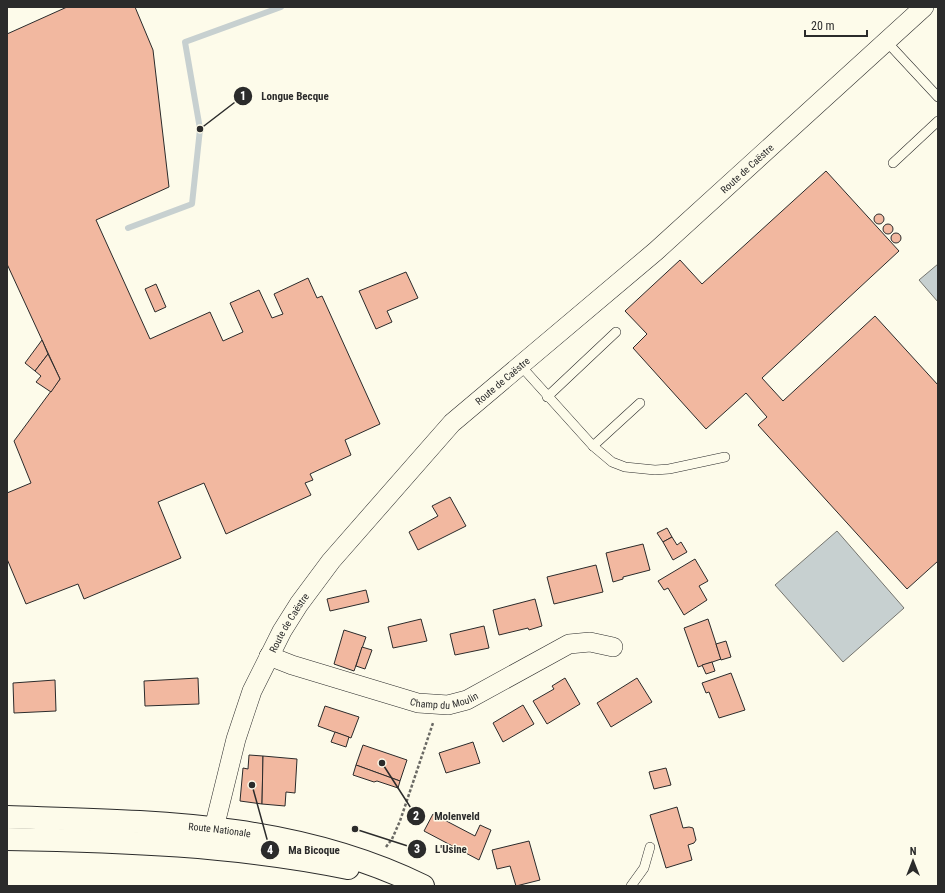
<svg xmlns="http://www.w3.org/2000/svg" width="945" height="893" font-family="'Roboto Condensed',sans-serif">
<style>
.water{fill:#c7d0d0;stroke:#74746e}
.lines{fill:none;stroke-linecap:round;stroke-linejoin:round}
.stream{stroke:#c7d0d0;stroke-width:6}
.building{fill:#f2b8a0;stroke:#2b2b2b}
.service-casing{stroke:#2b2b2b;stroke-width:10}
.minor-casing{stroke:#2b2b2b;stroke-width:20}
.tertiary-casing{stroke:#2b2b2b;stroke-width:24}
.path{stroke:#6a6964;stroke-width:2.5;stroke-dasharray:3 2;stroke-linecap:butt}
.service{stroke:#fdfbea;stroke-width:9}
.minor{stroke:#fdfbea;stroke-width:19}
.tertiary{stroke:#fdfbea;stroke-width:22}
.labels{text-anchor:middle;stroke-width:3;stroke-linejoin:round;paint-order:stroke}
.street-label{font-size:10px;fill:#2b2b2b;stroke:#fdfbea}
.leader{fill:none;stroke:#2b2b2b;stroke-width:1.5}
.callout-dot{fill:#2b2b2b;stroke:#fdfbea;stroke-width:1.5}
.mark-label{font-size:12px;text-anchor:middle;font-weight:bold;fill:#fff}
.callout-label{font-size:11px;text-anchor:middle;font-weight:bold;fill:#2b2b2b;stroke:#fdfbea;stroke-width:3;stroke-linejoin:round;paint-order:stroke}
</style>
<rect width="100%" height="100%" fill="#fdfbea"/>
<g class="water">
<polygon points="938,264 938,302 919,280"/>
<polygon points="837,531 904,608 843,662 775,585"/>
</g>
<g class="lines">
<polyline class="stream" points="128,228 192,204 200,129 185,42 281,7"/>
</g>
<g class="building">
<polygon points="67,7 135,7 153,50 169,187 96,220 150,339 210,312 223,341 243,332 230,303 259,290 272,318 283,314 274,294 308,278 317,298 322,296 380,424 345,440 351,455 310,474 313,480 305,483 311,495 226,534 204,483 158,502 181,558 84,599 78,584 26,604 7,559 7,493 31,483 14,441 60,379 7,264 7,34"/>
<polygon points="826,171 899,251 762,378 783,401 875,316 938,385 938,561 907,589 758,425 767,417 746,393 706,429 633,348 647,334 625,311 680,260 702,284"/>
<circle cx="879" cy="219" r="5"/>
<circle cx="888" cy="229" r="5"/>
<circle cx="896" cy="238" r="5"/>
<polygon points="406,272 418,298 387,311 392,322 376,329 359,291"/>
<polygon points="156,284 166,307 155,312 145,289"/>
<polygon points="42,340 48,354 35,371 25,363"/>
<polygon points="48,354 60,379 51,392 36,382 41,376 35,371"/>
<polygon points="450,497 466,526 418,550 409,532 438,516 432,506"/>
<polygon points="667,528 672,537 663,542 657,533"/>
<polygon points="672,537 677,545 681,542 687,552 673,560 663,542"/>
<polygon points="643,544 650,570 623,577 623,579 613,582 606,553"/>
<polygon points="695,559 708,581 699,586 707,600 684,615 668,588 664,590 658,581"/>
<polygon points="596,565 603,592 554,604 547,577"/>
<polygon points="366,590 369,602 330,611 327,599"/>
<polygon points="535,599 542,626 529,630 528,628 499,635 493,610"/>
<polygon points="421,619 427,641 393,648 388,627"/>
<polygon points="708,619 721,659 698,667 684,628"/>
<polygon points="484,626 489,648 455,655 450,634"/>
<polygon points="344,630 366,637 354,671 334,664"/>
<polygon points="726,641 731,657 721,660 716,644"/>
<polygon points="362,647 372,650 365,669 356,666"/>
<polygon points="712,662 715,671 706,674 702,665"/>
<polygon points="731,673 745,710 719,718 709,692 706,693 702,683"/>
<polygon points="198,678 199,704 145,706 144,681"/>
<polygon points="565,678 580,704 547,724 533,701 554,689 552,686"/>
<polygon points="637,678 652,702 611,727 597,703"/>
<polygon points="55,680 56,711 14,713 13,683"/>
<polygon points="523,705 534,724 503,742 493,723"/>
<polygon points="325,706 359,717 351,738 318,726"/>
<polygon points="335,732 349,737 346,747 331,742"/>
<polygon points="473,742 480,763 446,773 439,753"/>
<polygon points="363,745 407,760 400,781 356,765"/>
<polygon points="249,755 263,756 262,804 240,801 243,768 248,769"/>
<polygon points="263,756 297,759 295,793 286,792 285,806 262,804"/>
<polygon points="356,765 400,781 398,788 377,781 374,782 353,775"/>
<polygon points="666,768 671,785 654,789 649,772"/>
<polygon points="677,807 683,828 689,827 693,828 696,840 694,843 688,845 692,860 666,868 650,815"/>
<polygon points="433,814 475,836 480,825 491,830 479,860 424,831"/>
<polygon points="529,841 540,880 516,886 510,866 497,869 492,850"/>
</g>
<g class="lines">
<defs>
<g id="service">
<polyline points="886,41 938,97"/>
<polyline points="893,163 938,121"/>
<polyline points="520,365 593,446 612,462 625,467 655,470 669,469 725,457"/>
<polyline points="547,397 616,332"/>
<polyline points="593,446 640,403"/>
<polyline points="631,886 644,868 650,847"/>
</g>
<g id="minor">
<path id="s1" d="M269,656L292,665L418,703L448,705L467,700L569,644L590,642L613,647"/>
<path id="s2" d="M213,842L216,820L236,739L252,691L282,631L299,604L331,561L452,423L656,251L924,7"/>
</g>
<g id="tertiary">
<path id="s3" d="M7,817C151,822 290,821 423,886"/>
<path d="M7,839C121,841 236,845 348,868"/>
</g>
</defs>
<use href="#service" class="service-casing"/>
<use href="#minor" class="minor-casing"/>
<use href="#tertiary" class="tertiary-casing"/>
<polyline class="path" points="386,847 392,839 400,821 433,723"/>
<use href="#service" class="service"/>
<use href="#minor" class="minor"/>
<use href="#tertiary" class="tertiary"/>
</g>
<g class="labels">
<g class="street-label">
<text dy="4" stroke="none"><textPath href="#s2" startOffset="882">Route de Caëstre</textPath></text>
<text dy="4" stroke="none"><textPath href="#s2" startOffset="558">Route de Caëstre</textPath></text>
<text dy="4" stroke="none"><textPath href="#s2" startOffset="234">Route de Caëstre</textPath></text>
<text dy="4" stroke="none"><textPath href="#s1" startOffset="183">Champ du Moulin</textPath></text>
<text dy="4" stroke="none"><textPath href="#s3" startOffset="213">Route Nationale</textPath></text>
</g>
</g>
<path class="leader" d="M200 129L243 96M382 763L416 816M355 829L417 849M252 785L270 850"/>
<g class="callout-dot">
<circle cx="200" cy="129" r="4"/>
<circle cx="382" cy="763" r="4"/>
<circle cx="355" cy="829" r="4"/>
<circle cx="252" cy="785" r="4"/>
<circle cx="243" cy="96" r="10"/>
<circle cx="416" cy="816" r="10"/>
<circle cx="417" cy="849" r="10"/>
<circle cx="270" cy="850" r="10"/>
</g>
<g class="mark-label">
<text x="243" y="100">1</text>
<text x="416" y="820">2</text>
<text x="417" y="853">3</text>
<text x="270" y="854">4</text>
</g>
<g class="callout-label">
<text x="295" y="100">Longue Becque</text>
<text x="457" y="820">Molenveld</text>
<text x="451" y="853">L'Usine</text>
<text x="314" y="854">Ma Bicoque</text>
</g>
<rect width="945" height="893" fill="none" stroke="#2b2b2b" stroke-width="16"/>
<g transform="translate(913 861)" stroke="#fdfbea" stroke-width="3" paint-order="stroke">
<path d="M0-3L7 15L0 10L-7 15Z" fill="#2b2b2b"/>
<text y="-6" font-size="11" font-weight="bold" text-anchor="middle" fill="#2b2b2b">N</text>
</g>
<path d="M805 30v6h62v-6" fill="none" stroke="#2b2b2b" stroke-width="2"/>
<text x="811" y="30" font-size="12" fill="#2b2b2b" stroke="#fdfbea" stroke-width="3" paint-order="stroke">20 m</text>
</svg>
